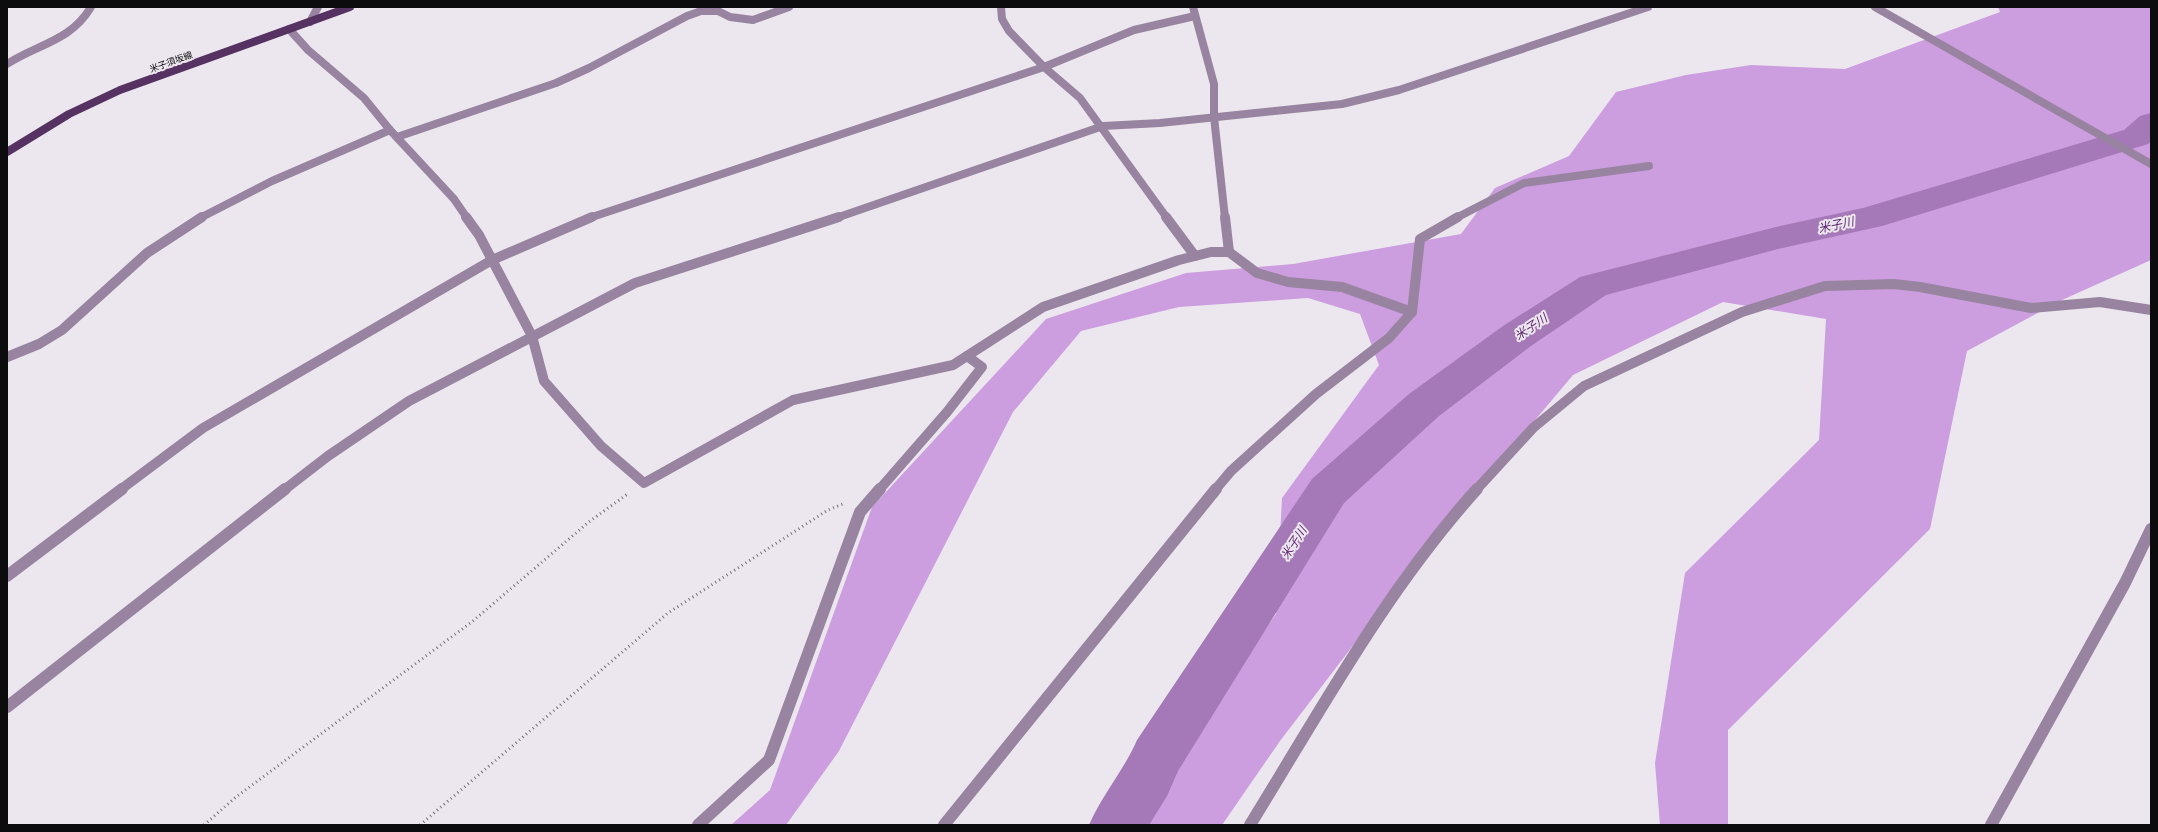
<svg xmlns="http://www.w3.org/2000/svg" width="2158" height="832" font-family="'Exo 2','Noto Sans JP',sans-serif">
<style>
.forest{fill:#cc9ddf}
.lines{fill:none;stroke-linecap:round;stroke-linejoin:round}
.river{fill:#a578b7;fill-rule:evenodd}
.path{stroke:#757277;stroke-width:3;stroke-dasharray:1 3.5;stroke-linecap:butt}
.minor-far2{stroke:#9884a0;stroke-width:8}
.minor-far1{stroke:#9884a0;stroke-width:10}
.minor{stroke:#9884a0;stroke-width:12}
.major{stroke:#553262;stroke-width:8}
.labels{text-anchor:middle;stroke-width:4;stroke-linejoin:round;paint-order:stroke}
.far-street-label{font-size:9px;fill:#0c0b0d;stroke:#ece7ee}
.water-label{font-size:12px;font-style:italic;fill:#5d2470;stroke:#ece7ee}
</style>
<rect width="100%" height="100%" fill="#ece7ee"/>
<polygon class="forest" points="1998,7 2151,7 2151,260 2062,300 1967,351 1930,529 1728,730 1728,825 1660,825 1655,763 1685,573 1819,440 1826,319 1723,302 1573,375 1426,550 1280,741 1222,825 1129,825 1276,614 1282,498 1379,365 1360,314 1308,298 1179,307 1081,331 1013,412 839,751 786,825 731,825 770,790 872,507 1046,319 1186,273 1293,264 1461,234 1495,188 1569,156 1616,92 1686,75 1751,65 1845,69 2000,12"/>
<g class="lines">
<path class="river" d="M2151,113V141L2148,144L1882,226L1778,249L1606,295L1531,346L1439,416L1344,503L1178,771L1167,796L1149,825H1089C1102,795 1124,770 1137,740L1312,479L1409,394L1503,326L1580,277L1776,227L1863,208L2124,130L2140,116Z"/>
<g class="path">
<polyline points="204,825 236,797 473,621 590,521 629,493"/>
<polyline points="420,825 668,613 828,510 843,504"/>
</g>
<g class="minor-far2">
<polyline points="1001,7 1002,19 1009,31 1044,67 1080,98 1167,218"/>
<polyline points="1193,7 1214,84 1214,117 1225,218"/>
<polyline points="1875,7 2151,164"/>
<polyline points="310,22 318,7"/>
<polyline points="289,29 308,50 364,98 390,130 454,199 467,218"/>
<path d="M7,64C38,44 71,41 91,7"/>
<polyline points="397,137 556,83 589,68 687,16 701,11 718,11 730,17 753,20 789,7"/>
<polyline points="200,218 272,181 390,130"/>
<polyline points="589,218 1044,67 1134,30 1195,16"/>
<polyline points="836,218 1103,126 1160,123 1342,104 1399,90 1648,7"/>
<polyline points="1456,218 1524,183 1649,166"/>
</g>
<g class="minor-far1">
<polyline points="466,217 479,235 532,336 544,381 601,446 644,483 793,400 953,365 1043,307 1179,260 1211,252 1229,252 1257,273 1288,282 1342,287 1412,312"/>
<polyline points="1166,217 1195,256"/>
<polyline points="1225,217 1229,252"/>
<polyline points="7,357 39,344 62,330 147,253 202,217"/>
<polyline points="120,490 203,428 492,260 592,217"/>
<polyline points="284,490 328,456 409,401 635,283 839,217"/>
<polyline points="879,490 947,412 982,367 967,356"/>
<polyline points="1215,490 1231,471 1316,394 1389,338 1412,312 1420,239 1458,217"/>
<polyline points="1476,490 1533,428 1584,386 1742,312 1825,286 1894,284 1920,287 2031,308 2100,302 2151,310"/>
</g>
<g class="minor">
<polyline points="7,576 122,489"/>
<polyline points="7,707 285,489"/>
<polyline points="698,825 769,760 860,512 880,489"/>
<polyline points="944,825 1216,489"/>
<path d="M1250,825C1321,710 1386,590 1477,489"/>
<polyline points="1991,825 2125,583 2151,529"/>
</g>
<polyline class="major" points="7,152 69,114 120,90 350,7"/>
</g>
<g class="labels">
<g class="far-street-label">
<text transform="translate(171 62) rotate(-20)" y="3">米子須坂線</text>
</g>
<g class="water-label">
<text transform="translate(1836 225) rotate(-12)" y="4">米子川</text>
<text transform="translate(1531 327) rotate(-34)" y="4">米子川</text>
<text transform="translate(1294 543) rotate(-57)" y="4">米子川</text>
</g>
</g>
<rect width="2158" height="832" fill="none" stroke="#0c0b0d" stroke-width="16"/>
</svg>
